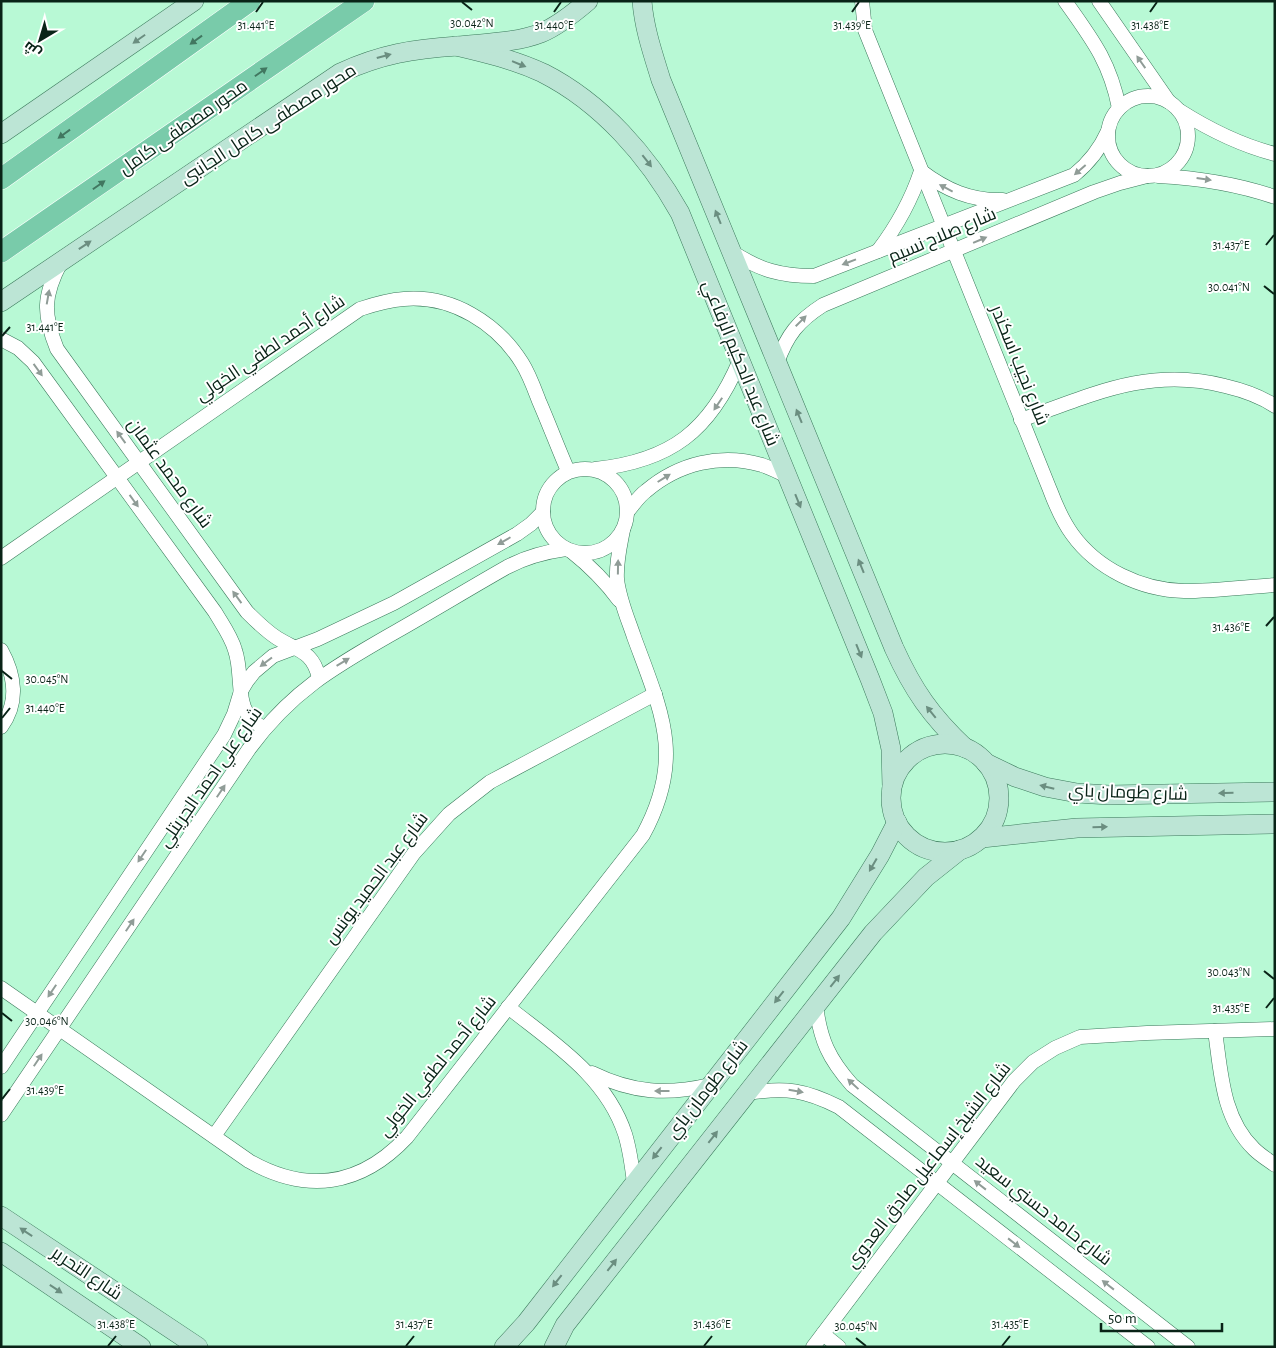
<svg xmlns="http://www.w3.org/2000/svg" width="1276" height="1348" font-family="'Alegreya Sans',Cairo,sans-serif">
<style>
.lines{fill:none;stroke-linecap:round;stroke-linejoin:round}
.street-casing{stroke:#3b795b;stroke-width:15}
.secondary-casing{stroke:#3b795b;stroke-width:20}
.primary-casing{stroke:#fff;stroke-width:22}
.street{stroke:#fff;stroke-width:14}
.secondary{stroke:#bce5d5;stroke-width:19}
.primary{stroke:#79cbaa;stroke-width:21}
.oneway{fill:#6b8e80}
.oneway2{fill:#417760}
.oneway3{fill:#909c97}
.ticks{fill:none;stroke:#092317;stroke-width:2}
.labels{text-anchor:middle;stroke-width:4;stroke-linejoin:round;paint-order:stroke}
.street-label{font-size:18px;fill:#092317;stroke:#fff}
.ticks-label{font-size:12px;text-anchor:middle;fill:#092317;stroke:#fff;stroke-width:4;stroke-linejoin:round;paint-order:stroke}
</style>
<rect width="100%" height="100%" fill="#b8f9d5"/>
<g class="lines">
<defs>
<g id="street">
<path d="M862,1L865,30L1050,490C1056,506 1062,520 1072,534C1097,569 1141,590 1184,591C1214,591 1245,587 1275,585"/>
<path d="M1065,1C1092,39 1110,62 1119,108"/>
<polyline points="1099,1 1169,102"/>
<circle cx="1148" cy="136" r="40"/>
<path d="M1180,111C1210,130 1240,145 1275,154"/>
<path d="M1158,176C1199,178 1237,184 1275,197"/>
<path d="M878,251C897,226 911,201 921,171C946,190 971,201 1003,200"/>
<path d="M732,252C760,270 780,276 814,276L1074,175C1090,162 1100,149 1108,131"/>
<path d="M61,262C43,296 43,314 57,349L247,612C257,622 266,631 277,638C298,651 313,651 319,678"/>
<path d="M1,339L18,348L33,362L215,612C222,624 231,636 235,650C245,679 231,712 264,728"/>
<path d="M777,363C787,335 798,321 823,305L1094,192L1120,183L1147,176"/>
<path d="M1021,420C1091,395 1150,366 1225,386C1242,390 1260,396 1275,406"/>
<circle cx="585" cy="511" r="42"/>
<path d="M595,469C671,461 710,431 740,360"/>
<path d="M628,511C634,504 639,496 646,491C679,463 721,453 762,465C771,468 779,472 787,476"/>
<path d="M571,551C590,566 605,581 619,600"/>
<path d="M1,558L360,309C375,304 389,300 404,299C452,295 497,323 522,363C529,374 534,388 539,401C549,424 558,448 568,471"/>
<path d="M1,650C15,675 19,703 1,727"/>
<path d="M1,988L249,1161C307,1194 361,1186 407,1137L643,835C685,758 662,713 634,637C628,619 619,599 617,579C616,562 620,546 623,530"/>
<path d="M816,1005C820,1040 829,1059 852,1085L1188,1347"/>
<path d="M508,1007C553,1043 606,1076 625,1134C630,1150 632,1166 634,1183"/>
<path d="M1215,1031C1221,1072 1222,1118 1254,1149C1260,1155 1268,1160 1275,1165"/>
<polyline points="1,1067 224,735 234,714 241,691 247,681 254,672 273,656 318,639 394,603 517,534 531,524 543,512"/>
<path d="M592,1073C633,1093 667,1095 710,1085"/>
<path d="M748,1093C786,1087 805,1090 839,1107L1148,1347"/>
<path d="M1,1115L249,749C292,690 336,666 397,631C434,610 470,588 507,567C526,557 544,552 566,549"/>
<polyline points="214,1136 414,853 449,814 490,782 655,694"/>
<polyline points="823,1334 839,1347"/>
<polyline points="813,1347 1014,1081 1033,1062 1055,1048 1080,1037 1147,1033 1275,1029"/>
</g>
<g id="secondary">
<path d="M642,1C644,28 653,54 661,80L894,648C913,690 931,716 965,748"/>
<path d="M456,46C486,53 515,60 543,73C602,103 648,156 680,213L870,679L883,713L891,749L892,786"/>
<polyline points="1,134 194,1"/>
<path d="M1,302L340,73C381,54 413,49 458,46C484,43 516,43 541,33C558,26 574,13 588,1"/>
<circle cx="945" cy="798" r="54"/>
<polyline points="986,763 1015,777 1045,787 1077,793 1109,795 1275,792"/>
<polyline points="982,838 1077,828 1275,824"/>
<polyline points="1,1216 198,1347"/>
<polyline points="1,1252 141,1347"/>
<polyline points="504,1347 526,1323 841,918 880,855 897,822"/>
<polyline points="554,1347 565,1325 873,933 926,877 960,850"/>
</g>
<g id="primary">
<polyline points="1,179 250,1"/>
<polyline points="1,252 364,1"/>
</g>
</defs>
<use href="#street" class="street-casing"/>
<use href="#secondary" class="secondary-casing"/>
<use href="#primary" class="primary-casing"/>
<use href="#street" class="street"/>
<use href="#secondary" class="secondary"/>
<use href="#primary" class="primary"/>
</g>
<defs><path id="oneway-solid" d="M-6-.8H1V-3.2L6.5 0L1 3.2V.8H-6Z" transform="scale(1.25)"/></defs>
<g class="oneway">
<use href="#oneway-solid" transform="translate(139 39) rotate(145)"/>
<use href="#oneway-solid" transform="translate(384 56) rotate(-15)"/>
<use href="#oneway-solid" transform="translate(519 64) rotate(22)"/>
<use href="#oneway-solid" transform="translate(647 161) rotate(52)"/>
<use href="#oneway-solid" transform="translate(718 217) rotate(-112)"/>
<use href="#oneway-solid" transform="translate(85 245) rotate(-34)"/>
<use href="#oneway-solid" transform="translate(799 416) rotate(-112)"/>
<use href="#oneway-solid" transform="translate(798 501) rotate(68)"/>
<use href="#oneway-solid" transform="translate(861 566) rotate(-112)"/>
<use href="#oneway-solid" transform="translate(859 651) rotate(68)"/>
<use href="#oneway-solid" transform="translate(931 712) rotate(-129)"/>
<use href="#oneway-solid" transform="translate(1047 787) rotate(-166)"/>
<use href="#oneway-solid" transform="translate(1226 793) rotate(179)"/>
<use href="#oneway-solid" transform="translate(1100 827) rotate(-1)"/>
<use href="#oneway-solid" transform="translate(873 865) rotate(120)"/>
<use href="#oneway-solid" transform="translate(835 981) rotate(-52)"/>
<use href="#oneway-solid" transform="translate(779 997) rotate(128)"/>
<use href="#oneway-solid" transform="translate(713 1137) rotate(-52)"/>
<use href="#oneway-solid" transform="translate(657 1153) rotate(128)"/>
<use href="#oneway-solid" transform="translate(26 1232) rotate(-146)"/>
<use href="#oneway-solid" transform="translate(612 1265) rotate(-52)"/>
<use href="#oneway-solid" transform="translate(557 1281) rotate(128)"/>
<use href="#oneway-solid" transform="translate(56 1289) rotate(34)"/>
</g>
<g class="oneway2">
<use href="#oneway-solid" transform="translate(196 40) rotate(144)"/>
<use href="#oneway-solid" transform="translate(261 72) rotate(-35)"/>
<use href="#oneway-solid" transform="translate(64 134) rotate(144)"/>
<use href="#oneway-solid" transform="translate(99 185) rotate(-35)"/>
</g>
<g class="oneway3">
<use href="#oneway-solid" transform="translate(1141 62) rotate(-125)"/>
<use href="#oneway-solid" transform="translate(1080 170) rotate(139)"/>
<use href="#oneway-solid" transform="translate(1204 179) rotate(8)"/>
<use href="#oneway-solid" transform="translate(946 188) rotate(-152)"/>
<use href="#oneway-solid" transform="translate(980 240) rotate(-23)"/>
<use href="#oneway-solid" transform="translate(849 262) rotate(159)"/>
<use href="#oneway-solid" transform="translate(48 297) rotate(-80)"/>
<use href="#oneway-solid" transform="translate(801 321) rotate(-45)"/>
<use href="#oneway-solid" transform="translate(38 370) rotate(54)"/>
<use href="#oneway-solid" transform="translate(718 404) rotate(124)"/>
<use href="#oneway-solid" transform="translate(121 437) rotate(-126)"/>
<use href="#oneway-solid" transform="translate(664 478) rotate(-32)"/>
<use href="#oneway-solid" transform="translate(134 501) rotate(54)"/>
<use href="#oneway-solid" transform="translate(504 541) rotate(150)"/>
<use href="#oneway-solid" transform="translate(618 567) rotate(-89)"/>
<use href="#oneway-solid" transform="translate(237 597) rotate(-126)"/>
<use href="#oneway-solid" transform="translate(266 662) rotate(143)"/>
<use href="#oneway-solid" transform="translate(343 662) rotate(-31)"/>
<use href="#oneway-solid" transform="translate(221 791) rotate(-56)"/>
<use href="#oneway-solid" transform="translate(142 856) rotate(124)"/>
<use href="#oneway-solid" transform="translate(130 925) rotate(-56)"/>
<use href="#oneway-solid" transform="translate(52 991) rotate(124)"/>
<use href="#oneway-solid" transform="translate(38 1060) rotate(-56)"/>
<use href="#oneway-solid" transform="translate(853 1084) rotate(-137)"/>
<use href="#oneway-solid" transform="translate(662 1091) rotate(-180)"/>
<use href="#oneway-solid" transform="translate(796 1091) rotate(10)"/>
<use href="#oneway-solid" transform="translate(980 1185) rotate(-142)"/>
<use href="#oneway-solid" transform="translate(1014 1243) rotate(38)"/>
<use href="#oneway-solid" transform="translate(1108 1285) rotate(-142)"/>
</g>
<path class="ticks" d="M462,2L472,10M256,12L263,2M554,12L561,2M852,12L859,2M1150,12L1157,2M1266,245L1274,235M1264,286L1274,294M2,336L10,327M1266,626L1274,617M2,671L12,679M2,718L10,708M1264,971L1274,979M1266,1008L1274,998M2,1013L12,1021M2,1099L10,1089M856,1338L866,1346M108,1346L116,1336M406,1346L414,1336M704,1346L712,1336M1002,1346L1010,1336"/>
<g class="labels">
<g class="street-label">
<text transform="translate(268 124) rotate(-33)" y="6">محور مصطفى كامل الجانبى</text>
<text transform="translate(183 127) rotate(-35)" y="6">محور مصطفى كامل</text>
<text transform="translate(942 235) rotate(-23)" y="6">شارع صلاح نسيم</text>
<text transform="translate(270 348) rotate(-34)" y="6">شارع أحمد لطفي الخولي</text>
<text transform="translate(741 363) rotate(68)" y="6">شارع عبد الحكيم الرفاعي</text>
<text transform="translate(1020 365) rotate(68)" y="6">شارع نجيب اسكندر</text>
<text transform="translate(170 473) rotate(54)" y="6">شارع محمد عثمان</text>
<text transform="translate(210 777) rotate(-55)" y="6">شارع علي احمد الجريتلي</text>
<text transform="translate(1128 792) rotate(2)" y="6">شارع طومان باي</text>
<text transform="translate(376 878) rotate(-53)" y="6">شارع عبد الحميد يونس</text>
<text transform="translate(437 1066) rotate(-51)" y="6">شارع أحمد لطفي الخولي</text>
<text transform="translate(707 1089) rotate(-52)" y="6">شارع طومان باي</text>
<text transform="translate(928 1165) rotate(-52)" y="6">شارع الشيخ إسماعيل صادق العدوي</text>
<text transform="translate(1044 1210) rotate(38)" y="6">شارع حامد حسني سعيد</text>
<text transform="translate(87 1273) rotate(34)" y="6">شارع التحرير</text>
</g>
</g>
<g class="ticks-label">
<text x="472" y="27">30.042°N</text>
<text x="554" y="29">31.440°E</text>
<text x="256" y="29">31.441°E</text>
<text x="852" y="29">31.439°E</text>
<text x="1150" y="29">31.438°E</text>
<text x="1231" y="249">31.437°E</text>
<text x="1229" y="291">30.041°N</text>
<text x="45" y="331">31.441°E</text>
<text x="1231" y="631">31.436°E</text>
<text x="47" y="683">30.045°N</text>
<text x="45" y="712">31.440°E</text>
<text x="1229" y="976">30.043°N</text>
<text x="1231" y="1012">31.435°E</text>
<text x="47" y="1025">30.046°N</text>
<text x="45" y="1094">31.439°E</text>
<text x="116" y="1328">31.438°E</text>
<text x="414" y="1328">31.437°E</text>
<text x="712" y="1328">31.436°E</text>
<text x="1010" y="1328">31.435°E</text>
<text x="856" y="1330">30.045°N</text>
</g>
<rect width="1276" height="1348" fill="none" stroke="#092317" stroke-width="5"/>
<g transform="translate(40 40) rotate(218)" stroke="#ffffff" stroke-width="4" paint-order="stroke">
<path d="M0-4L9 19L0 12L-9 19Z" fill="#092317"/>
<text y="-8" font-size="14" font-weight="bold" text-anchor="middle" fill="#092317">ش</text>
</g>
<path d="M1101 1323v8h121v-8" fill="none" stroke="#092317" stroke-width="2.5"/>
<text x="1108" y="1323" font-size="15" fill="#092317" stroke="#ffffff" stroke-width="4" paint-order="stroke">50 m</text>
</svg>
